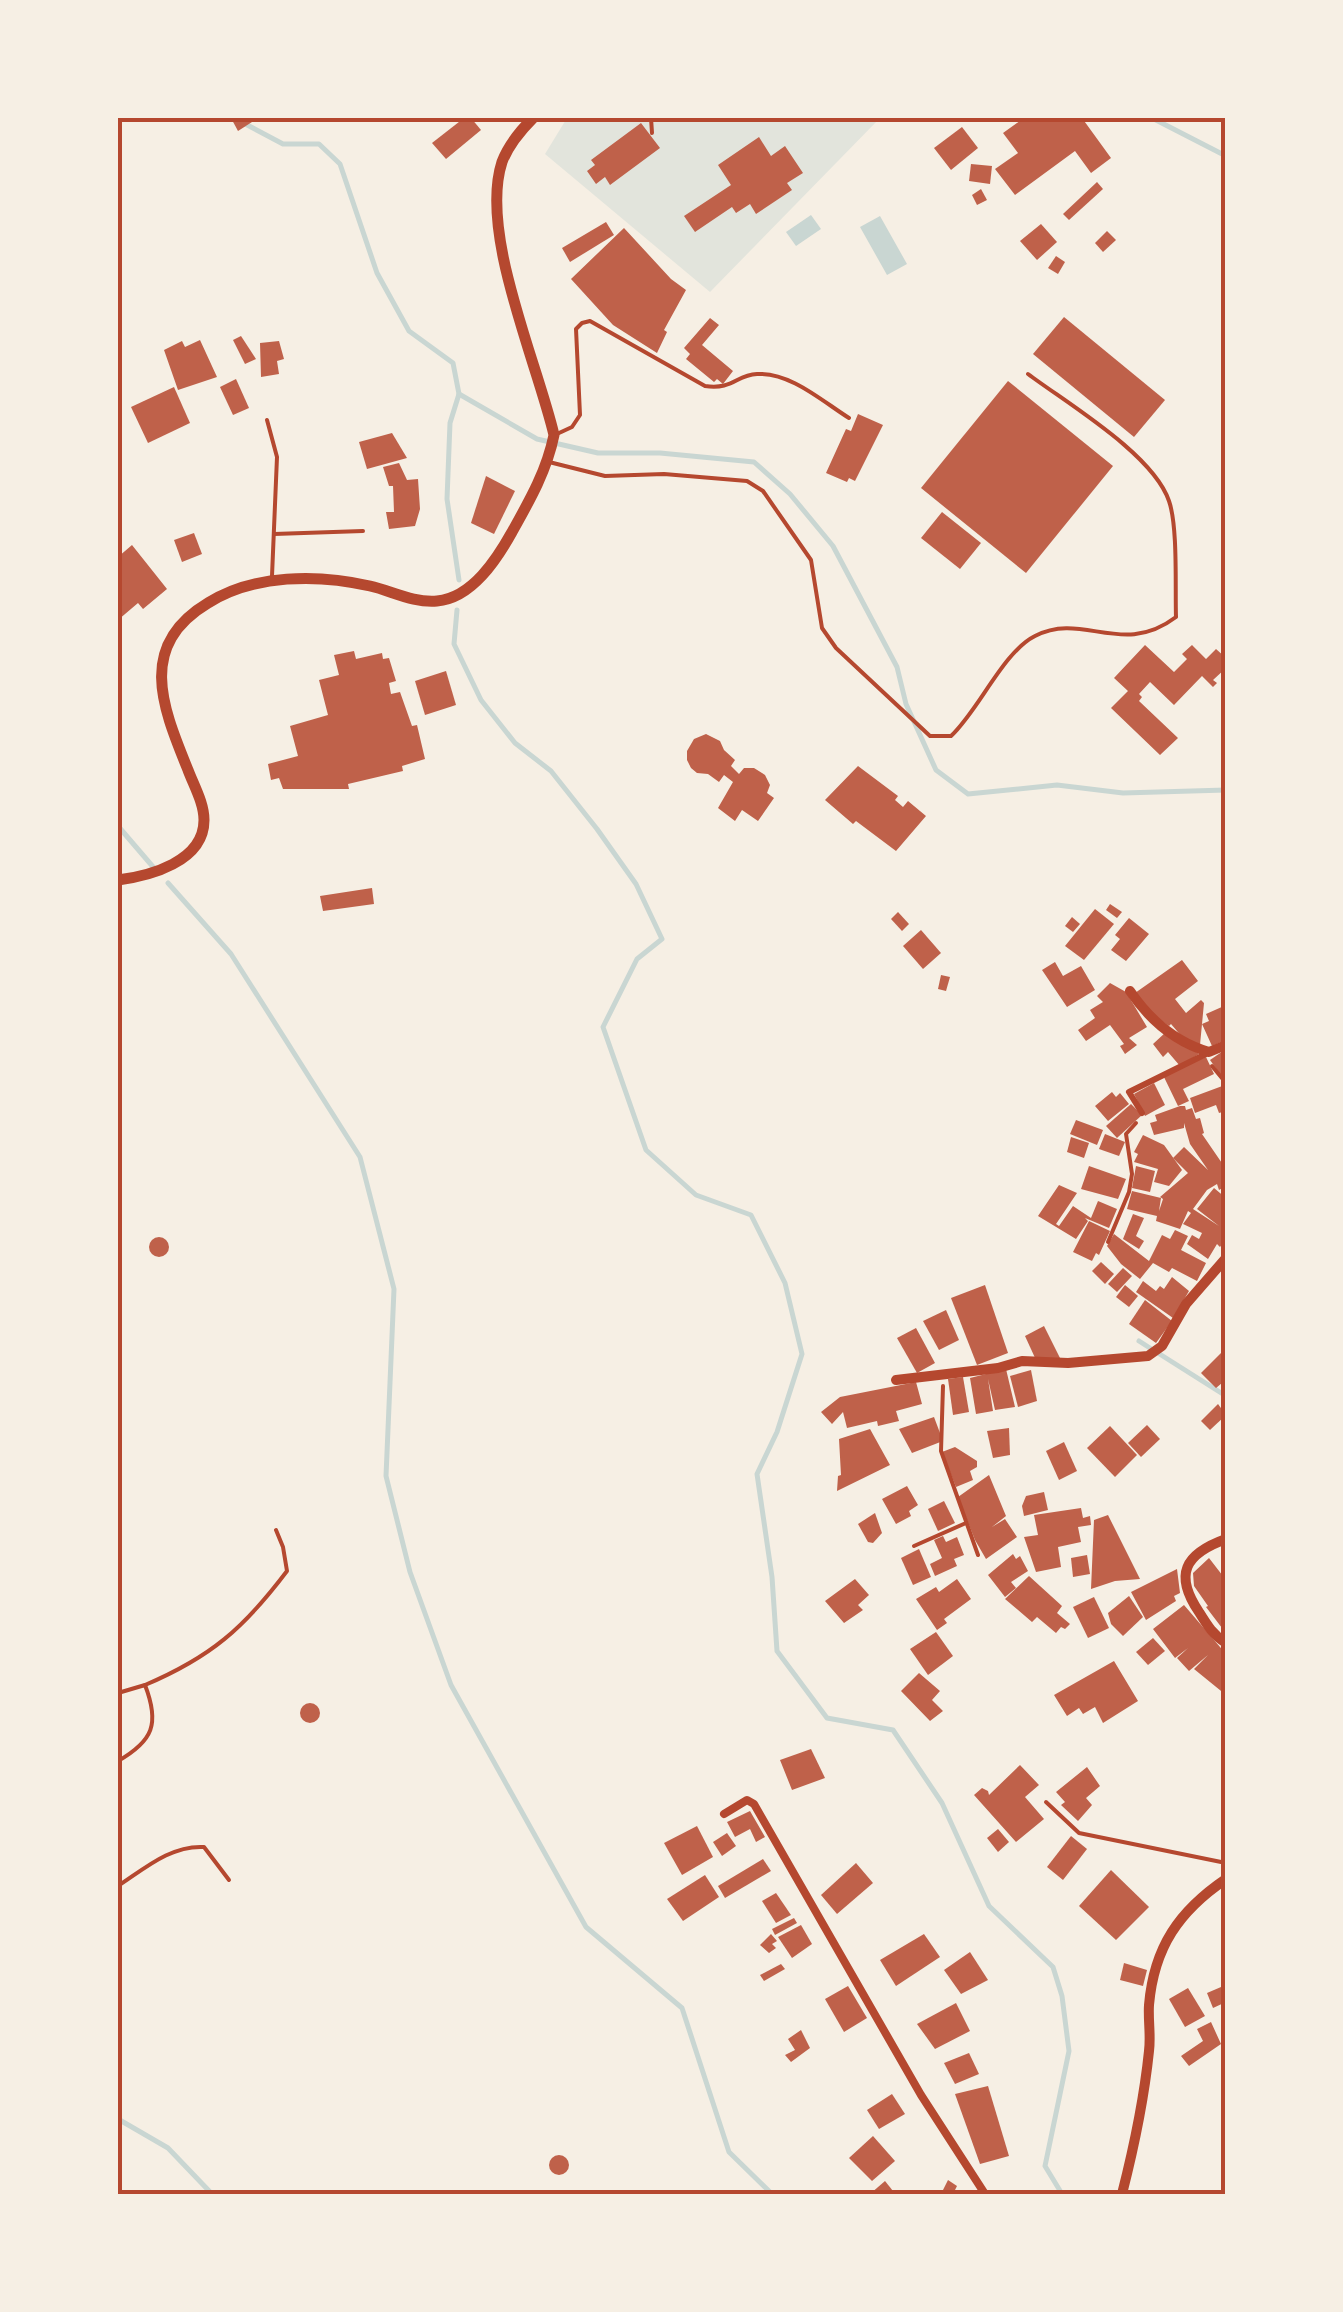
<svg xmlns="http://www.w3.org/2000/svg" width="1343" height="2312" font-family="'Open Sans',sans-serif">
<style>
.green{fill:#e2e4dc}
.water{fill:#c9d6d2}
.lines{fill:none;stroke-linecap:round;stroke-linejoin:round}
.stream{stroke:#c9d6d2;stroke-width:5}
.building{fill:#bf614a}
.path{stroke:#b5482f;stroke-width:4}
.service{stroke:#b5482f;stroke-width:4}
.pedestrian{stroke:#b5482f;stroke-width:6}
.minor{stroke:#b5482f;stroke-width:8}
.tertiary{stroke:#b5482f;stroke-width:10}
.secondary{stroke:#b5482f;stroke-width:11}
.neatline{fill:none;stroke:#b5482f;stroke-width:4}
</style>
<rect width="100%" height="100%" fill="#f6efe4"/>
<polygon class="green" points="567,118 880,118 710,292 545,154"/>
<g class="water">
<polygon points="811,215 821,229 796,246 786,232"/>
<polygon points="880,216 907,264 887,275 860,227"/>
</g>
<g class="lines">
<g class="stream">
<polyline points="234,118 283,144 319,144 340,164 377,273 409,331 453,363 459,394 450,423 447,499 459,580"/>
<polyline points="1152,118 1226,156"/>
<polyline points="459,394 537,439 598,453 660,453 754,462 790,494 833,546 897,667 906,704 936,770 968,794 1057,785 1123,793 1226,790"/>
<polyline points="457,610 454,644 481,700 515,743 551,771 597,829 636,884 662,939 637,959 603,1027 646,1150 696,1195 751,1215 785,1283 802,1354 777,1432 757,1474 772,1577 777,1651 827,1718 893,1730 942,1803 989,1906 1053,1967 1062,1996 1069,2051 1045,2166 1062,2194"/>
<polyline points="118,826 154,868"/>
<polyline points="168,883 231,954 360,1157 394,1289 386,1476 410,1572 451,1685 586,1927 682,2008 729,2152 772,2194"/>
<polyline points="1139,1341 1153,1350"/>
<polyline points="1158,1353 1226,1396"/>
<polyline points="118,2119 168,2148 212,2194"/>
</g>
</g>
<g class="building">
<polygon points="231,118 249,118 252,122 238,131"/>
<polygon points="464,118 471,118 481,130 446,159 432,143"/>
<polygon points="1024,118 1082,118 1111,158 1091,173 1075,151 1015,195 995,169 1018,153 1003,133"/>
<polygon points="641,123 660,148 610,185 605,177 596,184 587,171 595,165 591,160"/>
<polygon points="962,127 978,148 951,170 934,148"/>
<polygon points="759,137 771,156 785,146 803,173 787,183 792,190 756,214 750,204 736,213 732,207 695,232 684,216 731,185 718,165"/>
<polygon points="971,164 992,166 990,184 969,181"/>
<polygon points="1097,182 1103,189 1069,220 1063,214"/>
<polygon points="981,189 987,200 977,205 972,195"/>
<polygon points="606,222 614,235 570,262 562,248"/>
<polygon points="1041,224 1057,242 1037,260 1020,241"/>
<polygon points="624,228 671,279 686,290 664,330 667,332 657,353 613,325 571,279"/>
<polygon points="1107,231 1116,240 1103,252 1095,243"/>
<polygon points="1056,256 1065,262 1058,274 1048,268"/>
<polygon points="1064,317 1165,400 1134,437 1033,354"/>
<polygon points="710,318 719,325 702,345 733,371 723,384 717,379 714,382 686,359 690,354 684,348"/>
<polygon points="241,336 256,359 245,364 233,340"/>
<polygon points="200,340 217,377 178,390 164,350 182,341 185,347"/>
<polygon points="279,341 284,359 277,361 279,374 261,377 260,343"/>
<polygon points="236,379 249,408 233,415 220,387"/>
<polygon points="1008,381 1113,466 1026,573 921,488"/>
<polygon points="174,387 190,423 148,443 131,407"/>
<polygon points="858,414 883,425 855,481 849,478 847,482 826,473 846,429 851,431"/>
<polygon points="392,433 407,458 367,469 359,442"/>
<polygon points="399,463 407,480 418,479 420,509 415,526 389,529 386,512 394,512 393,486 389,486 383,467"/>
<polygon points="486,476 515,491 494,534 471,523"/>
<polygon points="942,512 981,543 960,569 921,538"/>
<polygon points="194,533 202,554 182,562 174,540"/>
<polygon points="132,545 167,589 143,609 138,603 118,620 118,557"/>
<polygon points="1145,645 1174,672 1187,659 1182,654 1192,645 1206,659 1216,649 1226,658 1226,668 1213,680 1217,683 1213,687 1202,676 1174,705 1150,682 1139,694 1142,697 1139,701 1178,738 1160,755 1111,708 1128,691 1114,678"/>
<polygon points="354,651 356,659 382,653 383,659 389,658 396,681 389,683 391,694 400,692 412,726 417,725 425,759 402,766 403,771 348,784 349,789 283,789 279,778 271,780 268,764 298,756 290,726 328,715 319,680 339,675 334,655"/>
<polygon points="446,671 456,705 425,715 415,681"/>
<polygon points="706,734 720,741 724,750 735,760 731,766 739,774 744,768 754,768 765,775 770,785 767,793 774,798 758,821 742,810 735,821 718,808 733,782 724,775 719,782 708,774 697,773 691,768 687,760 687,751 694,739"/>
<polygon points="858,766 898,796 895,800 903,807 908,801 926,816 896,851 856,821 853,824 825,800"/>
<polygon points="372,888 374,904 323,911 320,896"/>
<polygon points="1110,904 1122,912 1117,918 1106,910"/>
<polygon points="1095,909 1114,924 1084,960 1065,946"/>
<polygon points="898,912 909,924 902,931 891,919"/>
<polygon points="1072,917 1080,924 1073,932 1065,926"/>
<polygon points="1129,918 1149,934 1126,961 1111,950 1120,939 1115,935"/>
<polygon points="921,930 941,953 923,969 903,946"/>
<polygon points="1182,960 1198,981 1175,999 1186,1013 1201,1000 1204,1003 1200,1045 1183,1038 1171,1024 1169,1026 1145,1009 1135,993"/>
<polygon points="1055,962 1063,976 1081,966 1095,990 1067,1007 1042,970"/>
<polygon points="941,975 950,977 946,991 938,989"/>
<polygon points="1110,983 1126,992 1147,1027 1129,1038 1137,1045 1125,1054 1120,1046 1124,1044 1110,1025 1086,1041 1078,1030 1095,1018 1090,1010 1103,1002 1097,996"/>
<polygon points="1224,1006 1226,1040 1212,1046 1202,1024 1209,1021 1206,1014"/>
<polygon points="1166,1032 1172,1037 1199,1054 1180,1066 1168,1052 1163,1057 1153,1044"/>
<polygon points="1226,1049 1226,1075 1222,1077 1210,1060"/>
<polygon points="1206,1057 1214,1074 1183,1089 1189,1101 1178,1106 1163,1075"/>
<polygon points="1154,1083 1165,1105 1145,1116 1134,1094"/>
<polygon points="1225,1085 1226,1111 1219,1113 1216,1105 1195,1113 1190,1098"/>
<polygon points="1112,1092 1116,1097 1120,1093 1129,1104 1108,1121 1095,1106"/>
<polygon points="1131,1104 1142,1115 1117,1138 1106,1126"/>
<polygon points="1180,1106 1185,1106 1186,1110 1192,1108 1196,1119 1200,1118 1204,1133 1202,1134 1226,1169 1226,1186 1219,1190 1217,1184 1207,1190 1193,1209 1219,1226 1197,1209 1214,1188 1226,1198 1226,1239 1220,1247 1217,1244 1208,1259 1187,1244 1192,1235 1199,1239 1202,1233 1183,1224 1191,1213 1188,1211 1180,1229 1156,1221 1157,1216 1127,1209 1132,1191 1161,1198 1159,1211 1163,1199 1160,1197 1188,1173 1173,1158 1184,1147 1208,1170 1190,1144 1184,1123 1184,1128 1154,1135 1150,1123 1157,1121 1155,1115"/>
<polygon points="1076,1120 1103,1130 1097,1145 1070,1134"/>
<polygon points="1105,1134 1125,1142 1119,1156 1099,1149"/>
<polygon points="1143,1135 1164,1145 1182,1170 1169,1186 1154,1182 1158,1169 1134,1162 1138,1154 1134,1152"/>
<polygon points="1071,1137 1089,1143 1084,1158 1067,1152"/>
<polygon points="1089,1166 1126,1179 1118,1199 1081,1189"/>
<polygon points="1136,1166 1155,1171 1150,1192 1132,1188"/>
<polygon points="1059,1185 1077,1193 1056,1224 1059,1226 1073,1206 1091,1218 1098,1201 1117,1209 1109,1228 1085,1218 1088,1221 1076,1239 1038,1216"/>
<polygon points="1133,1214 1144,1218 1136,1236 1144,1241 1139,1249 1123,1239"/>
<polygon points="1089,1221 1110,1231 1099,1255 1096,1253 1092,1261 1073,1252"/>
<polygon points="1175,1230 1188,1236 1181,1250 1206,1263 1197,1281 1172,1268 1169,1272 1153,1263 1140,1279 1121,1264 1107,1246 1114,1234 1149,1261 1162,1235 1170,1239"/>
<circle cx="159" cy="1247" r="10"/>
<polygon points="1101,1262 1114,1274 1105,1284 1092,1271"/>
<polygon points="1123,1268 1132,1276 1117,1292 1108,1284"/>
<polygon points="1172,1277 1189,1291 1173,1318 1136,1292 1143,1281 1156,1291 1160,1286 1164,1289"/>
<polygon points="985,1285 1008,1353 977,1365 951,1298"/>
<polygon points="1125,1285 1138,1296 1129,1307 1116,1297"/>
<polygon points="1145,1300 1172,1321 1156,1343 1129,1324"/>
<polygon points="946,1310 959,1340 939,1350 923,1321"/>
<polygon points="1044,1326 1060,1358 1036,1360 1025,1336"/>
<polygon points="916,1328 935,1363 917,1373 897,1338"/>
<polygon points="1226,1348 1226,1387 1222,1383 1216,1388 1201,1373"/>
<polygon points="1006,1369 1015,1407 995,1410 988,1379 993,1411 976,1414 970,1378"/>
<polygon points="1031,1370 1037,1401 1018,1407 1010,1376"/>
<polygon points="963,1377 969,1412 953,1415 948,1379"/>
<polygon points="916,1382 922,1404 896,1411 899,1421 878,1426 877,1421 847,1428 843,1412 832,1424 821,1412 840,1397"/>
<polygon points="1218,1404 1226,1415 1210,1430 1201,1421"/>
<polygon points="934,1417 943,1441 912,1453 899,1429"/>
<polygon points="1147,1425 1160,1439 1141,1457 1128,1443"/>
<polygon points="1110,1426 1137,1455 1115,1477 1087,1448"/>
<polygon points="1009,1428 1010,1455 993,1458 987,1431"/>
<polygon points="870,1429 890,1465 837,1491 838,1476 841,1475 839,1439"/>
<polygon points="1064,1442 1077,1471 1059,1480 1046,1451"/>
<polygon points="955,1447 977,1461 977,1467 970,1471 973,1480 956,1487 942,1452"/>
<polygon points="989,1475 1006,1516 992,1527 1005,1519 1017,1537 986,1559 975,1540 958,1497"/>
<polygon points="907,1486 918,1505 909,1511 911,1516 896,1524 882,1499"/>
<polygon points="1044,1492 1048,1510 1024,1516 1022,1506 1026,1496"/>
<polygon points="944,1501 955,1523 938,1531 928,1509"/>
<polygon points="1081,1508 1083,1518 1090,1516 1091,1525 1078,1527 1081,1542 1058,1547 1061,1567 1036,1572 1024,1537 1038,1535 1034,1515"/>
<polygon points="875,1513 882,1533 873,1543 868,1542 858,1524"/>
<polygon points="1108,1515 1140,1579 1115,1581 1091,1589 1094,1520"/>
<polygon points="943,1536 946,1542 957,1537 964,1555 954,1559 957,1566 935,1576 930,1564 942,1558 934,1540"/>
<polygon points="919,1549 931,1577 913,1585 901,1558"/>
<polygon points="1013,1554 1016,1559 1020,1556 1028,1571 1011,1582 1016,1588 1005,1597 988,1575"/>
<polygon points="1087,1555 1090,1574 1073,1577 1071,1558"/>
<polygon points="1209,1558 1226,1580 1226,1625 1222,1628 1206,1607 1208,1606 1194,1586 1193,1573"/>
<polygon points="1177,1569 1180,1593 1174,1596 1176,1601 1146,1620 1131,1592"/>
<polygon points="1029,1576 1062,1606 1057,1613 1070,1624 1065,1629 1061,1627 1056,1633 1037,1617 1032,1622 1005,1599"/>
<polygon points="855,1579 869,1595 858,1605 863,1610 844,1623 825,1601"/>
<polygon points="957,1579 971,1599 944,1619 947,1623 937,1630 916,1599 936,1587 939,1592"/>
<polygon points="1129,1596 1143,1617 1123,1636 1111,1624 1108,1613"/>
<polygon points="1094,1597 1109,1628 1088,1638 1073,1607"/>
<polygon points="1184,1605 1226,1654 1226,1695 1194,1669 1208,1655 1189,1671 1177,1658 1188,1648 1175,1658 1153,1629"/>
<polygon points="936,1632 953,1656 928,1675 910,1649"/>
<polygon points="1153,1638 1165,1651 1148,1665 1136,1652"/>
<polygon points="1114,1661 1138,1701 1103,1723 1095,1707 1083,1714 1079,1708 1067,1716 1054,1695"/>
<polygon points="919,1673 940,1691 932,1700 943,1711 930,1721 901,1691"/>
<circle cx="310" cy="1713" r="10"/>
<polygon points="811,1749 825,1778 792,1790 780,1760"/>
<polygon points="1020,1765 1039,1785 1025,1797 1044,1819 1016,1842 974,1795 982,1788 988,1791 989,1795"/>
<polygon points="1087,1767 1100,1786 1086,1798 1092,1805 1078,1821 1061,1805 1065,1802 1056,1792"/>
<polygon points="750,1811 765,1837 756,1842 750,1829 735,1837 727,1822"/>
<polygon points="697,1826 713,1857 682,1875 664,1843"/>
<polygon points="998,1829 1009,1842 998,1852 987,1838"/>
<polygon points="727,1833 736,1846 722,1856 713,1842"/>
<polygon points="1071,1836 1087,1849 1063,1880 1047,1867"/>
<polygon points="763,1859 771,1871 725,1898 718,1886"/>
<polygon points="856,1863 873,1883 837,1914 821,1895"/>
<polygon points="1111,1870 1149,1907 1116,1940 1079,1906"/>
<polygon points="705,1875 719,1897 683,1921 667,1899"/>
<polygon points="776,1893 791,1915 776,1923 762,1901"/>
<polygon points="794,1918 797,1923 775,1935 772,1929"/>
<polygon points="801,1925 812,1944 792,1958 778,1937"/>
<polygon points="771,1934 777,1941 772,1944 776,1948 769,1953 760,1945"/>
<polygon points="924,1934 940,1957 896,1986 880,1960"/>
<polygon points="970,1952 988,1980 961,1994 944,1970"/>
<polygon points="1124,1963 1147,1970 1143,1986 1120,1980"/>
<polygon points="781,1964 785,1969 764,1981 760,1975"/>
<polygon points="848,1986 867,2018 844,2032 825,1999"/>
<polygon points="1221,1987 1226,2002 1213,2008 1207,1993"/>
<polygon points="1188,1988 1205,2016 1185,2027 1169,1999"/>
<polygon points="956,2003 970,2031 935,2049 917,2024"/>
<polygon points="1211,2022 1221,2044 1189,2066 1181,2056 1203,2041 1197,2029"/>
<polygon points="801,2030 810,2048 791,2062 785,2055 795,2050 788,2039"/>
<polygon points="969,2053 979,2074 955,2084 944,2063"/>
<polygon points="988,2086 1009,2156 980,2164 955,2094"/>
<polygon points="892,2094 905,2114 879,2129 867,2110"/>
<polygon points="873,2136 895,2161 872,2181 849,2158"/>
<circle cx="559" cy="2165" r="10"/>
<polygon points="948,2180 957,2186 953,2194 941,2194"/>
<polygon points="885,2181 893,2191 889,2194 870,2194"/>
</g>
<g class="lines">
<g class="path">
<polyline points="651,118 652,133"/>
<polyline points="1212,1066 1226,1083"/>
<polyline points="1108,1242 1129,1192 1132,1174 1126,1134 1136,1123"/>
<polyline points="943,1386 941,1451 978,1555"/>
<polyline points="914,1546 966,1523"/>
</g>
<g class="service">
<polyline points="267,420 277,457 272,576"/>
<path d="M559,433L572,427L580,415L576,329L582,323L590,321L705,386C733,390 736,375 757,374C790,372 822,401 849,418"/>
<path d="M549,462L605,476L664,474L747,481L763,491L811,560L822,628L836,648L930,736H951C979,710 1003,652 1035,636C1083,611 1122,658 1176,617C1175,587 1178,527 1169,501C1153,454 1068,404 1028,374"/>
<polyline points="274,534 363,531"/>
<path d="M145,1685C211,1657 244,1628 287,1571L283,1547L276,1530"/>
<path d="M118,1693L145,1685C160,1724 153,1741 118,1761"/>
<polyline points="1046,1802 1079,1833 1226,1863"/>
<path d="M118,1886C144,1869 171,1845 204,1847L229,1880"/>
</g>
<polyline class="pedestrian" points="1142,1113 1129,1092 1208,1053"/>
<polyline class="minor" points="724,1814 747,1800 754,1804 921,2095 985,2194"/>
<g class="tertiary">
<path d="M1130,991C1149,1019 1175,1042 1209,1052L1226,1045"/>
<polyline points="896,1380 998,1368 1022,1361 1068,1363 1148,1356 1162,1346 1186,1304 1226,1258"/>
<path d="M1226,1539C1184,1554 1174,1575 1199,1612C1207,1625 1213,1635 1226,1643"/>
<path d="M1122,2194C1134,2147 1144,2100 1149,2051C1151,2036 1148,2020 1149,2005C1154,1947 1179,1911 1226,1879"/>
</g>
<path class="secondary" d="M118,880C149,876 204,862 204,820C204,803 194,786 188,770C163,708 136,646 208,603C254,574 318,574 370,586C392,591 413,603 437,601C472,598 497,559 512,532C530,500 547,470 554,435C537,362 479,233 502,162C508,146 521,130 533,118"/>
</g>
<rect width="1343" height="2312" fill="none" stroke="#f6efe4" stroke-width="240"/>
<rect x="120" y="120" width="1103" height="2072" class="neatline"/>
</svg>
